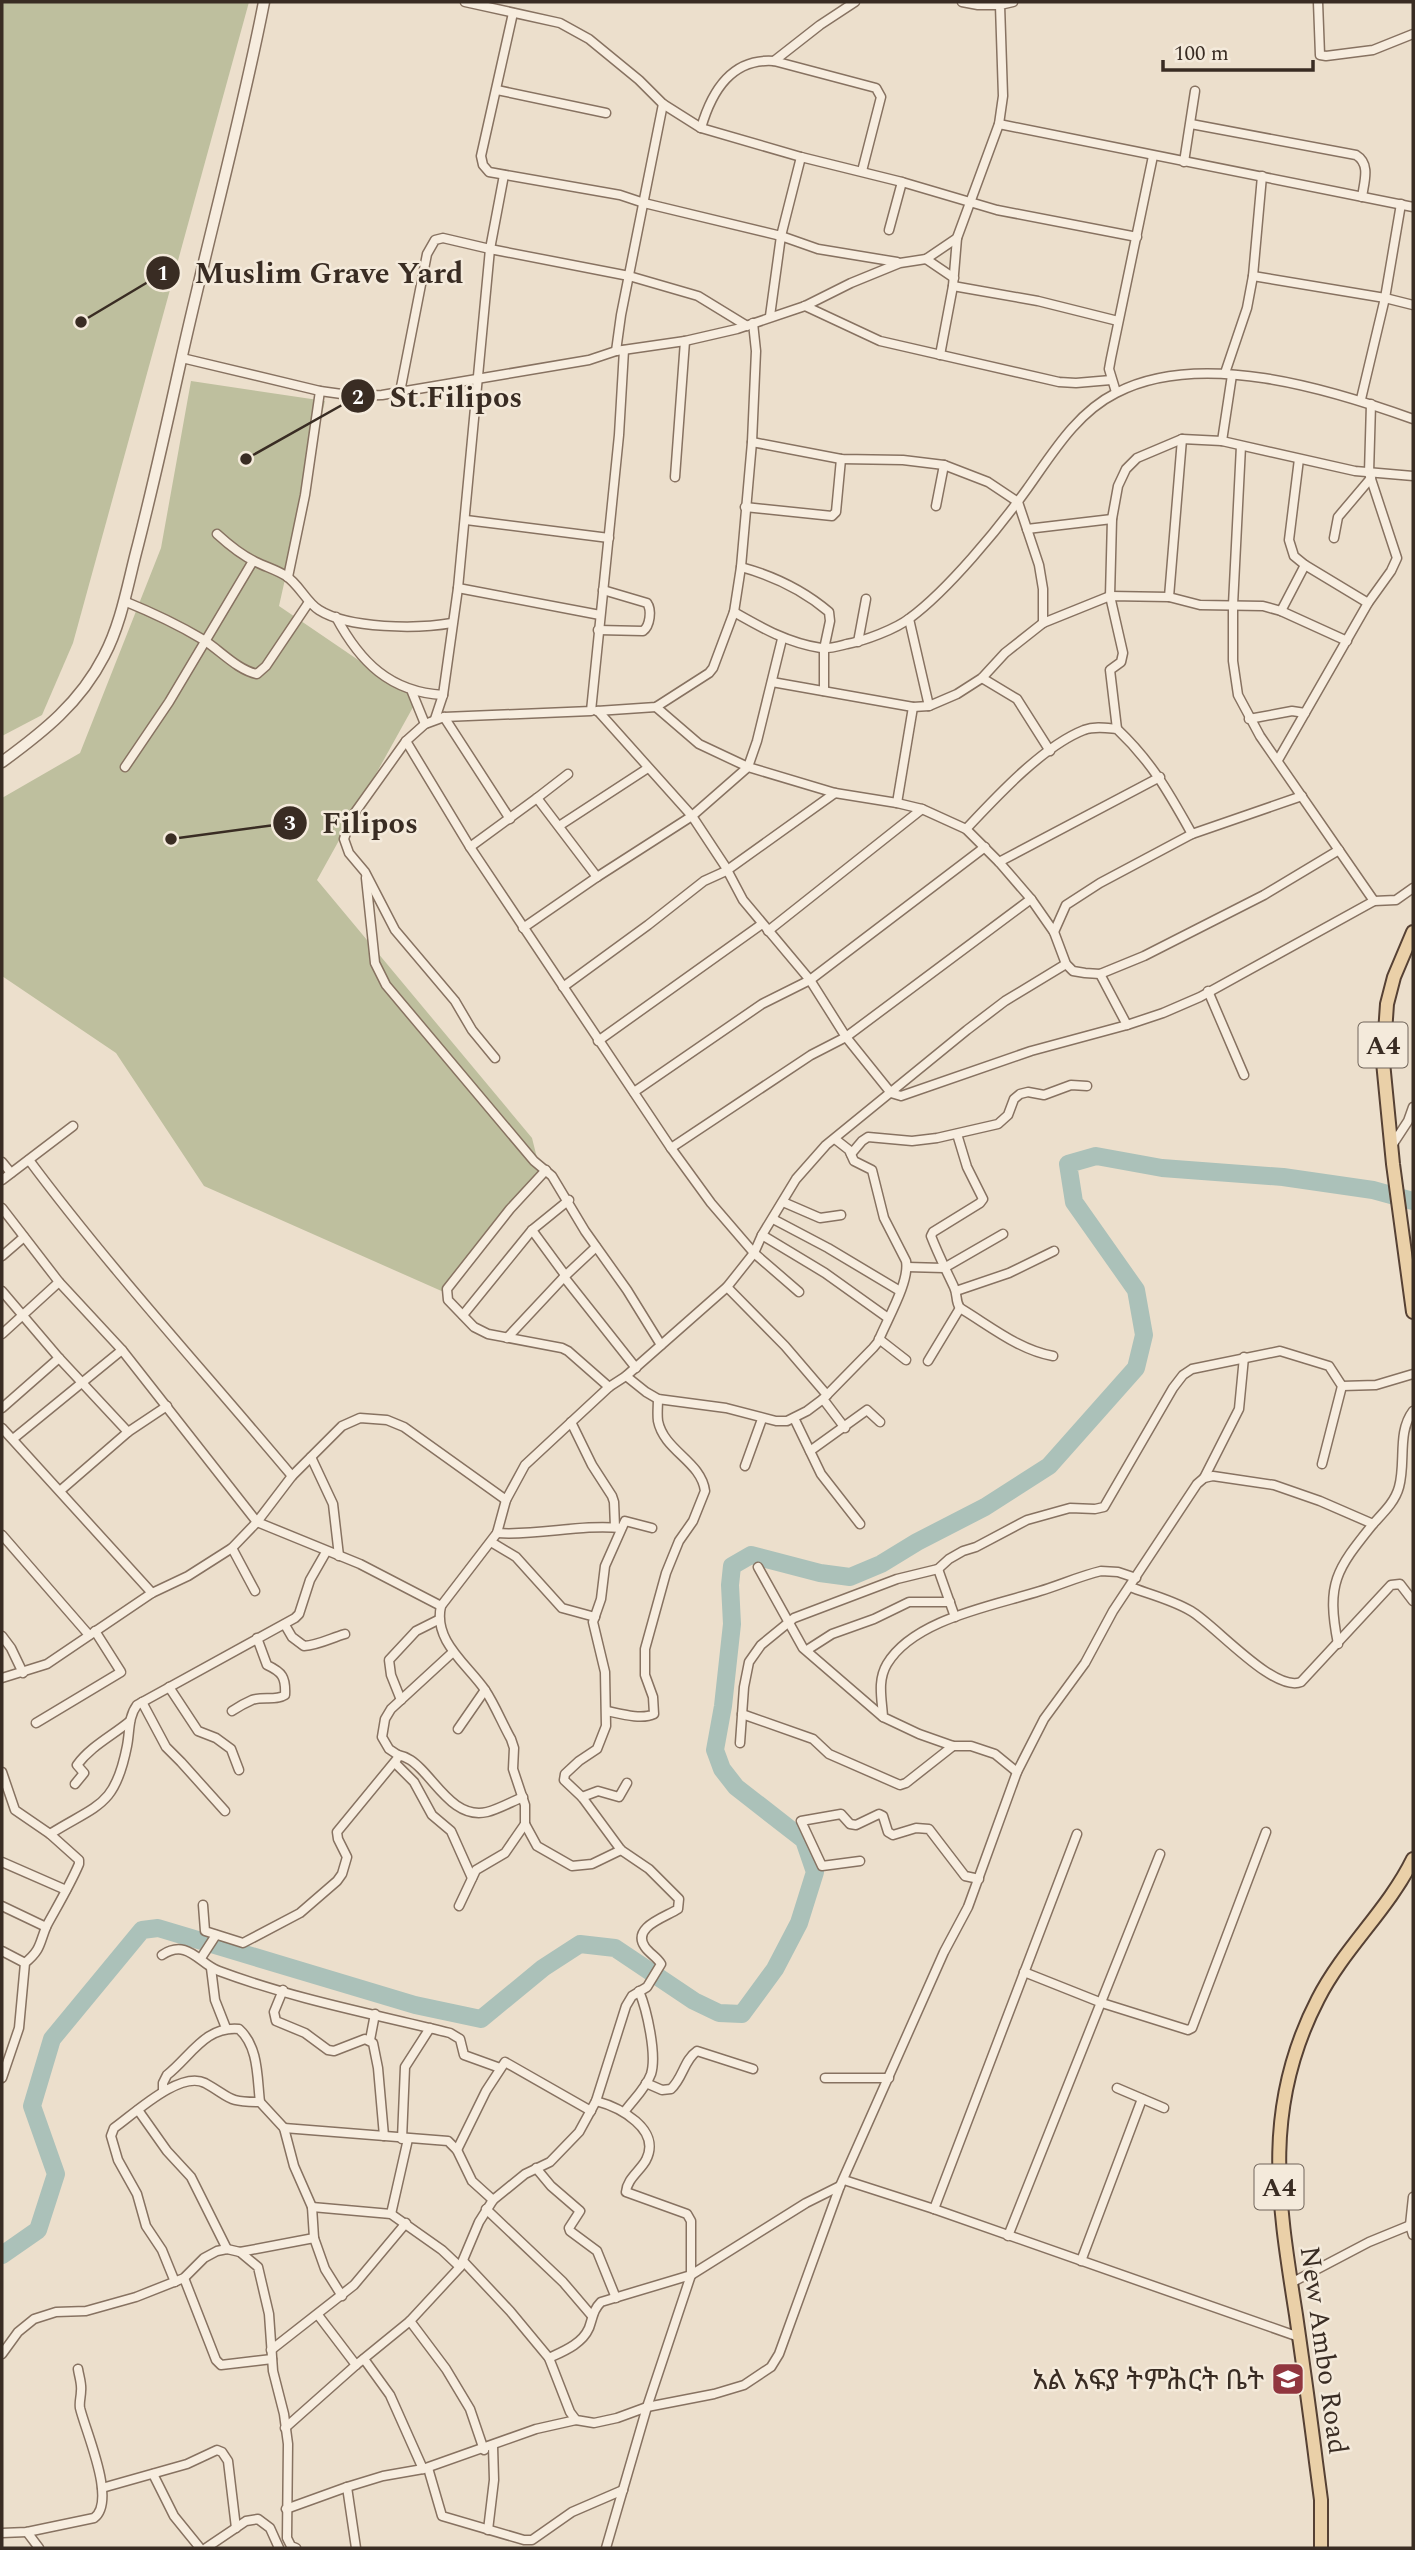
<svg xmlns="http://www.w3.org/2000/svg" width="1415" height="2550" font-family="Spectral,'Noto Sans Ethiopic',serif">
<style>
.cemetery{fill:#bebf9e}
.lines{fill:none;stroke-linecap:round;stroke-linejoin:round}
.river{stroke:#abc1b9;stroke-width:18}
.minor-casing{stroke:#877261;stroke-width:11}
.tertiary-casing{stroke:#877261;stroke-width:13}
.primary-casing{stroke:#564134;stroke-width:16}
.minor{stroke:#f7eddf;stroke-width:8}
.tertiary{stroke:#f7eddf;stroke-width:10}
.primary{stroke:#ead0a8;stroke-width:12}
.labels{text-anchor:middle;stroke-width:5;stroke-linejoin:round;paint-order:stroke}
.shield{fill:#f4eadb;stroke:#71655a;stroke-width:2}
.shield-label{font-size:26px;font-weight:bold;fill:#392c23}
.street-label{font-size:28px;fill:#392c23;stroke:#f4eadb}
.poi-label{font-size:28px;fill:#392c23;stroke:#f4eadb;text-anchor:end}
.leader{fill:none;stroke:#392c23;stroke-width:2.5}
.callout-dot{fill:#392c23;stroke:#f4eadb;stroke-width:2.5}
.mark-label{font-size:21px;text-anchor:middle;font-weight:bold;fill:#fff}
.callout-label{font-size:30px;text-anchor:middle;font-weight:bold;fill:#392c23;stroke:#f4eadb;stroke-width:5;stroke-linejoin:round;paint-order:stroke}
</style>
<rect width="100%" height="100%" fill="#ecdfcc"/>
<g class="cemetery">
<polygon points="2,2 249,2 73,643 42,715 2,736"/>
<polygon points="191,381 325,401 279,606 417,700 317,880 532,1138 542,1178 446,1293 204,1186 116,1053 2,976 2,798 80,753 161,548"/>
</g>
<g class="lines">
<polyline class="river" points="2,2255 38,2230 56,2174 32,2106 52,2039 142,1930 158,1928 415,2005 481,2019 543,1968 580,1944 615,1948 694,2001 719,2013 742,2014 775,1969 799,1923 815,1872 804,1840 736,1787 722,1769 715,1750 723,1706 732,1624 730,1585 732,1566 751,1555 820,1573 850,1577 881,1564 917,1542 985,1507 1049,1466 1136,1368 1144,1335 1136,1290 1074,1202 1068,1164 1096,1156 1162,1168 1283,1177 1373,1190 1413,1201"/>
<defs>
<g id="minor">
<polyline points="465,2 560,23 589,39 639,80 663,104 701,128 801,157 902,182 997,210 1137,237"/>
<polyline points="962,2 978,5 1000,5"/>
<polyline points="1318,2 1320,55 1326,56 1373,50 1413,34"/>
<polyline points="513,13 481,156 483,165 489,172 620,195 644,203 781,236 801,157"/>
<polyline points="774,61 820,25 855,2"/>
<polyline points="497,90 606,113"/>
<polyline points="999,124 1413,207"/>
<path d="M1191,124L1356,155C1371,164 1364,182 1362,197"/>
<path d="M701,128C712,90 732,58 774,61L876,88L881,97L862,171"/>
<polyline points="1184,162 1195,91"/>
<polyline points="889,230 902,182"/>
<polyline points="926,259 954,278"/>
<polyline points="1253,276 1385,298 1413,305"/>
<polyline points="953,286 1038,301 1118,321"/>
<polyline points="805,306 880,341 1059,382 1076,383 1111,380"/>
<polyline points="770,316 781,236 818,249 897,262"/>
<polyline points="616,351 621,315 663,104"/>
<polyline points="940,355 953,286 957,238"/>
<polyline points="182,358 320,391 356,396 382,395 589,360 616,351 685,341 737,329 805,306 851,283 900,263 926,259 957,238 999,124 1003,96 1000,5 1013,2"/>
<polyline points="1225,373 1247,308 1253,276 1262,176"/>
<polyline points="400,392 427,254 435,240 443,238 490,249 629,276 698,296 747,326"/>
<polyline points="1116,392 1109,369 1111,358 1153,156"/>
<polyline points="1361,399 1385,298 1401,204"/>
<polyline points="1222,441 1232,375"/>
<polyline points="752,442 841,459 903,460 944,465 988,482 1018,502 1039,565 1043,589 1043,623"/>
<polyline points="1241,446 1233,605 1233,661 1238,695 1260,736 1374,901"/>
<polyline points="1299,459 1289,540 1294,556 1305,565"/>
<polyline points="675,477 685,341"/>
<polyline points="936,506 944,465"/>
<polyline points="745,507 832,516 836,512 841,459"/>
<polyline points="466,520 609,538"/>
<polyline points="1027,529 1112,519"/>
<path d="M217,534C229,545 241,555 256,562C266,567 277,570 286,576C299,584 306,602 319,610C349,629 418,629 452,623"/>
<polyline points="1334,538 1338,517 1371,478"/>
<path d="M741,567C774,576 802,589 829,612L830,621L824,649V691"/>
<polyline points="288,577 305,495 320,391"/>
<polyline points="458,588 600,615"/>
<polyline points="1169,597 1182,439"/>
<path d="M124,601C151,612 177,624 202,639C219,649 237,670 257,674L266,666L309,602"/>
<polyline points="1281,611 1305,565 1368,603"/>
<path d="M734,612C762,628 788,643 821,648C829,649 839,646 847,644C864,641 896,629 910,618C948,590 999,528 1027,489C1052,454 1076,413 1116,393C1200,349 1330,389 1413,419"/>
<path d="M336,617C360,662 390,692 443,695"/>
<polyline points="909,619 929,706"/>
<path d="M598,630L643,631C650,626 652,610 647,603L603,590"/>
<polyline points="858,642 866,599"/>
<polyline points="982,678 1017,699 1050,751"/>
<polyline points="772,682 913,707 929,706 957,694 982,678 1005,653 1043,623 1110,596 1169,597 1200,605 1263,606 1281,611 1347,641"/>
<polyline points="412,692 425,724"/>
<polyline points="656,707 699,744 748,767 757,741 782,639"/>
<polyline points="597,711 656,707 709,673 713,668 734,612 741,567 752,442 756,351 753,323"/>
<polyline points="598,711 692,816 725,866 743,900 810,980 846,1037 891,1093 901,1096 1031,1051 1127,1025 1163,1013 1200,997 1374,901 1396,900 1413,888"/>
<polyline points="444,717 510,819"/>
<polyline points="435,719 443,695 458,588 490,249 504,175"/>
<polyline points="1249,719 1292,711 1305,713"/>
<polyline points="1117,729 1110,670 1121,662 1123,653 1110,596 1112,519 1118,486 1126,469 1137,458 1182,439 1222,441 1355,471 1413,476"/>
<polyline points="406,741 470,847 671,1148 711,1203 754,1253 799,1292"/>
<polyline points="1278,760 1368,603 1391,571 1397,558 1369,473 1371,404"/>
<polyline points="125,767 169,702 253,561"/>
<polyline points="537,798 568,774"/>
<polyline points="897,803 913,707"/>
<polyline points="559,826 648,768"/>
<path d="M966,829C996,797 1043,746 1084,730C1095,726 1106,728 1117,729C1152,762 1169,793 1192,834"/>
<polyline points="470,847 537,798 597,877"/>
<polyline points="999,862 1160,777"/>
<polyline points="366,878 375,963 386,985 534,1161 552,1176 585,1231 627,1290 661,1345"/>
<polyline points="523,928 597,877 692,816 748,767 835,793 897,803 922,809 966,829 999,862 1031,899 1054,932 1066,964 1073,971 1085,973 1100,974 1144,956 1264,895 1339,850"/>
<polyline points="768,931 922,809"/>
<polyline points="1054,932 1066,905 1100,883 1192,834 1302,796"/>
<polyline points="1100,974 1127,1025"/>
<polyline points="563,987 648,925 704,881 726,871 835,793"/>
<polyline points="1208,991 1244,1075"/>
<polyline points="598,1041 762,924"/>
<polyline points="495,1058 472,1030 455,1001 395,930 365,872 349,853 344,839 351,818 406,741 425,724 444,717 591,711 619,435 624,350"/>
<polyline points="634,1092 762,1004 810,980 985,847"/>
<path d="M957,1134L967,1167L983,1199L980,1203L933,1232L931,1236C938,1254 946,1270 954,1287C958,1295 955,1301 960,1308C990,1326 1019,1350 1053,1356"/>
<polyline points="1391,1147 1408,1121 1413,1107"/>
<polyline points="671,1148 811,1055 846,1037 1031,899"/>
<polyline points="851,1154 862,1141 868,1137 912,1141 937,1138 998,1124 1008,1115 1014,1099 1020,1094 1028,1092 1044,1095 1071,1085 1087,1086"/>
<path d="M29,1160C111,1270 204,1371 292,1476"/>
<polyline points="2,1162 11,1173"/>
<polyline points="546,1170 510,1209 447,1289 448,1300 474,1327 488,1334 562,1348 568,1351 609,1387"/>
<polyline points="2,1180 73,1126"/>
<polyline points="783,1202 820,1218 841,1215"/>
<polyline points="2,1208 59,1282 122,1350 257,1522 360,1564 441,1606 497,1533 506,1500"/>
<polyline points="773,1219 828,1248 900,1291"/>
<polyline points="532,1230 565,1275"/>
<polyline points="762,1235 825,1273 888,1318"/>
<polyline points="2,1256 24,1237"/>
<polyline points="907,1267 944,1268 1003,1234"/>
<polyline points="564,1277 636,1368"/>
<polyline points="727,1287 785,1346 827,1395"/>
<polyline points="2,1291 59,1358 128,1432"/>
<polyline points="956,1291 1009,1273 1054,1251"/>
<polyline points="463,1315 532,1230 569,1200"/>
<polyline points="2,1334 59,1282"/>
<polyline points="507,1338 564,1277 596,1247"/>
<polyline points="879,1339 906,1360"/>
<polyline points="928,1361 960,1308"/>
<path d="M626,1376L646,1392L658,1399L726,1408L776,1421H787L807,1411L823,1399L873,1348L878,1342C886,1321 910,1282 906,1261L884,1218L872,1170L854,1161L849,1150L835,1139"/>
<polyline points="1342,1386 1376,1385 1413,1374"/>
<polyline points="823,1399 845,1428"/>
<polyline points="2,1408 59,1358"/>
<polyline points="794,1418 821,1474 860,1524"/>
<polyline points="571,1422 592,1465 612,1496 614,1502 615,1527"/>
<polyline points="2,1428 152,1593"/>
<polyline points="13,1439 122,1350"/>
<polyline points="810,1451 867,1410 880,1422"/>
<polyline points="311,1457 333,1504 339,1556"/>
<polyline points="745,1466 762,1419"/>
<polyline points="1204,1478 1239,1409 1244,1357"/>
<polyline points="61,1490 128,1432 167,1406"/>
<path d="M497,1533C539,1536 579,1524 621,1528"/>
<polyline points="2,1535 89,1635"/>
<polyline points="491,1542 516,1557 562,1608 595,1617"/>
<polyline points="232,1548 255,1591"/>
<polyline points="758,1567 803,1648 883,1717"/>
<polyline points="938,1569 955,1617"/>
<path d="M1130,1587C1149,1594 1173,1600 1191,1611C1215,1625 1274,1693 1301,1682L1391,1585L1400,1584L1413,1601"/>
<path d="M441,1606C433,1641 467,1664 485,1690C495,1705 502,1723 511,1739L514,1748L513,1769L525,1805V1824L505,1853L476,1870L459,1906"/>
<path d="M285,1625L292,1637L304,1646C319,1645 331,1638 345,1634"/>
<polyline points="2,1636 11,1648 23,1673"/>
<path d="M1338,1644C1326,1583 1336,1570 1373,1524"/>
<polyline points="807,1650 832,1634 874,1619 909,1602 950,1602"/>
<polyline points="2,1678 47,1664 152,1593 188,1576 232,1548 257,1522 292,1476 342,1426 360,1418 387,1420 404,1427 506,1500 525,1465 609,1387 626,1376 727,1287 754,1253 762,1235 796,1179 826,1145 967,1030 1005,1001 1066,964"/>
<polyline points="169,1687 198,1731 216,1738 231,1749 239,1770"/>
<polyline points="401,1700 391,1675 389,1660 416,1631 438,1620"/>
<polyline points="142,1702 166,1747 181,1762 225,1811"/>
<path d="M232,1711C238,1707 245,1703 252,1700C263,1696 276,1701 285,1695C286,1677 282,1672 267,1665L257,1638"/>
<path d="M607,1711C621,1714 642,1720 654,1714L653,1697L645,1675V1649L666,1573L679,1541L693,1521L705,1491C701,1461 664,1451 658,1421C657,1414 658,1406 658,1399"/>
<polyline points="742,1714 813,1739 829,1754 900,1785 906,1783 953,1746"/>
<polyline points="36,1723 121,1672 95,1631"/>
<polyline points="458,1729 485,1690"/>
<polyline points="740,1743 744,1687 749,1662 761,1645 794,1618 897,1579 938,1569 949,1559 963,1551 976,1547 1027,1520 1070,1508 1095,1509 1104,1507 1173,1388 1183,1375 1192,1369 1280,1351 1329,1366 1342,1386 1322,1464"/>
<path d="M398,1755C408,1757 414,1762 421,1769C439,1787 457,1819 487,1812C499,1809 511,1802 523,1797"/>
<polyline points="395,1763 414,1782 432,1815 451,1831 472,1878"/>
<path d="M2,1772L15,1810L50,1834L79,1860V1864C70,1885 58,1905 47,1925C39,1943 42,1949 25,1963L19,2028L2,2078"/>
<path d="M1017,1772L995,1754L971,1746H953L919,1734L883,1717C882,1699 877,1681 887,1664C914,1619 993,1606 1040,1591C1060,1585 1080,1576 1101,1571L1118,1572L1136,1578"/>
<path d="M75,1784L84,1773L77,1765C91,1746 112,1736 130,1721"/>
<polyline points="582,1797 598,1791 619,1797 627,1783"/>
<polyline points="525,1824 537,1846 572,1866 592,1864 621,1850"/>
<path d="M50,1834C98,1804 115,1807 127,1746C130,1731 128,1717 137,1705L295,1618L299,1614L310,1580L326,1552"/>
<polyline points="860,1861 822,1866 801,1821 841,1814 850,1824 856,1825 879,1814 883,1816 888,1832 893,1835 916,1828 929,1829 965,1876 979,1879"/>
<polyline points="2,1862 66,1890"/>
<polyline points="203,1905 205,1931 243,1943 300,1913 337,1881 342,1874 347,1857 338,1839 337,1832 397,1759 398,1755 389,1749 382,1737 385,1719 391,1709 453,1652"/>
<polyline points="2,1906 46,1927"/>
<polyline points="2,1951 25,1963"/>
<path d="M162,1955C188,1938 199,1964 219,1971C294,1999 373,2014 450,2033L460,2039L464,2055L500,2068"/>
<polyline points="201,1958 216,1935"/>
<polyline points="211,1968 215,2000 226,2028"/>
<polyline points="1024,1972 1102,2003 1188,2030 1192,2028 1266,1832"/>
<polyline points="283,1990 274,2012 276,2021 305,2033 328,2050 334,2051 365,2039 373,2043 378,2068 384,2136"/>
<polyline points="370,2040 375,2014"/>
<polyline points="825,2078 889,2078"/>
<path d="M646,2083L662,2090L671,2089C683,2078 684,2060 697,2051L753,2069"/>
<polyline points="1117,2088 1164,2108"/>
<path d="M163,2091V2083L167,2075C191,2056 205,2026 239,2029C259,2047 257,2078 260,2102"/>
<path d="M596,2101C619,2107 662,2129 646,2160C640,2171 627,2179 626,2192L687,2214L691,2221V2275L647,2407L606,2548"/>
<polyline points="138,2110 167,2151 191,2177 227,2249"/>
<path d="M625,2111C633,2100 646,2088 651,2074C657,2055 647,2010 639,1991"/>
<polyline points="284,2128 448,2141 457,2150 472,2181 493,2200"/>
<polyline points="402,2139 405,2067 430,2028"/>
<polyline points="457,2150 486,2091 505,2062 591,2111"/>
<polyline points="536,2168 551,2186 580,2211 569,2228 570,2231 597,2251 616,2298"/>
<polyline points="844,2180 934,2209 1299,2337"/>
<polyline points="1413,2197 1410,2225 1413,2235"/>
<polyline points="312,2207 391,2214 442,2250 460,2267"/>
<polyline points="486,2209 563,2282 592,2316"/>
<polyline points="934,2209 1077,1834"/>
<polyline points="391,2214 408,2139"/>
<polyline points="1008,2236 1160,1854"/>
<polyline points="240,2252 314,2238"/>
<polyline points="1081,2261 1142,2099"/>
<path d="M464,2262L510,2311L549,2358L570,2412L576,2420L594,2423L617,2418L647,2407L714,2394L744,2385L771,2367L779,2354L840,2186L944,1952L968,1907L1017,1772L1044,1719L1085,1663L1113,1611L1197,1484L1204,1478L1213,1476L1274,1485L1320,1501L1373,1524C1383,1513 1395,1502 1399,1487C1406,1462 1397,1432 1413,1411"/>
<polyline points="184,2278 216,2360 221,2365 272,2359"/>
<path d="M175,2282L162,2250L146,2226L137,2194L118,2160L111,2136L114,2128C134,2114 180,2070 205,2083C232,2098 226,2102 260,2102L284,2128L294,2166L312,2207L314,2238L325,2269L342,2296"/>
<polyline points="1291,2283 1369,2242 1413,2224"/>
<polyline points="318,2315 356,2365"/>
<polyline points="410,2321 446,2369 470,2409 484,2450"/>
<polyline points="271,2350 354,2285 406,2223"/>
<polyline points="2,2354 18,2332 34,2319 56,2312 86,2311 136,2297 184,2278 204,2258 217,2251 227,2249 240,2252 258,2267 269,2314 273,2371 284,2414 288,2444 287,2538 291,2546 296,2548"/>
<path d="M549,2358C564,2351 582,2344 589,2328C593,2317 593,2310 601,2302L691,2275L806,2203L840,2186"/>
<polyline points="364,2359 390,2395 423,2469"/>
<path d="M285,2428L356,2365L410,2321L460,2267L479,2222L493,2200L525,2174L550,2162L579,2132L596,2101L626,2006L632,1996L647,1987L661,1964C657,1957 650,1954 645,1947C631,1927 666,1917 678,1909L679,1899L649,1869L621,1850L582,1797L564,1780L565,1774L579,1761L597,1749L606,1726L605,1672L593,1622L601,1599L605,1566L625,1521L652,1528"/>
<polyline points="428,2468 442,2516 524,2540 532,2540 572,2512 623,2490"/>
<polyline points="153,2474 174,2516 200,2548"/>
<polyline points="347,2487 356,2548"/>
<polyline points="102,2488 187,2464 217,2450 222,2452 228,2461 236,2528"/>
<polyline points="286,2509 347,2487 383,2476 423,2469 536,2429 576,2420"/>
<polyline points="488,2530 494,2480 493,2446"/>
<polyline points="27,2532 39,2548"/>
<path d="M2,2533L27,2532L94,2518C117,2501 86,2433 80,2408C79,2402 81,2397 81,2391C82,2384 79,2376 78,2369"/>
<polyline points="206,2548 246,2521 258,2519 270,2528 279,2548"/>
</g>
<path id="tertiary" d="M2,762C43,732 80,703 104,656C122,622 128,582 138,545C153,486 166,428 179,369C206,246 240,125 264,2"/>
<g id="primary">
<polyline points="1413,932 1394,977 1387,1004 1383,1062 1393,1164 1413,1312"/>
<path d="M1321,2548V2500L1316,2462C1310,2413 1303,2364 1296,2315C1278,2201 1262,2107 1318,1999C1344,1948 1388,1910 1413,1859"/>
</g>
</defs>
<use href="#minor" class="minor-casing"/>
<use href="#tertiary" class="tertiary-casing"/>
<use href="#primary" class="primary-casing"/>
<use href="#minor" class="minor"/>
<use href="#tertiary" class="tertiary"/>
<use href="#primary" class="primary"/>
</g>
<defs>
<symbol id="school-square" viewBox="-11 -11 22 22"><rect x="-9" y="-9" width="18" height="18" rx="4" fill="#91363f" stroke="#f4eadb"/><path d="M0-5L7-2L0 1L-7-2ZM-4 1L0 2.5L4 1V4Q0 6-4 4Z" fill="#fff"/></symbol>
</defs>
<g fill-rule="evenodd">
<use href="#school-square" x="1269" y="2360" width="38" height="38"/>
</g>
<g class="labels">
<g class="shield">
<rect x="1358.5" y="1022.5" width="49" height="45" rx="5"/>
<rect x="1254.5" y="2164.5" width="49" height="45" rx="5"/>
</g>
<g class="shield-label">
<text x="1383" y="1054">A4</text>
<text x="1279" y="2196">A4</text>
</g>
<g class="street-label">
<text transform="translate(1325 2350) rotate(82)" y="10">New Ambo Road</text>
</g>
<g class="poi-label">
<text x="1264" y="2389">አል አፍያ ትምሕርት ቤት</text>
</g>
</g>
<path class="leader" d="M81 322L163 273M246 459L358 396M171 839L290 823"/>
<g class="callout-dot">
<circle cx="81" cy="322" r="7"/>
<circle cx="246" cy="459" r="7"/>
<circle cx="171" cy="839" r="7"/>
<circle cx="163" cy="273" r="18"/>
<circle cx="358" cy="396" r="18"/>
<circle cx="290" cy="823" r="18"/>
</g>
<g class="mark-label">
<text x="163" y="280">1</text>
<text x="358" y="404">2</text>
<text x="290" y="830">3</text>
</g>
<g class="callout-label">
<text x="329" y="283">Muslim Grave Yard</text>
<text x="456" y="407">St.Filipos</text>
<text x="370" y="833">Filipos</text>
</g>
<rect width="1415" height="2550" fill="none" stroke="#392c23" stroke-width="7"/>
<path d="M1163 60v10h150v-10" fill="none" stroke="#392c23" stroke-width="3.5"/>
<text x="1174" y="60" font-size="21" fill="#392c23" stroke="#f4eadb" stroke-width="5" paint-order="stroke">100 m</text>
</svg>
